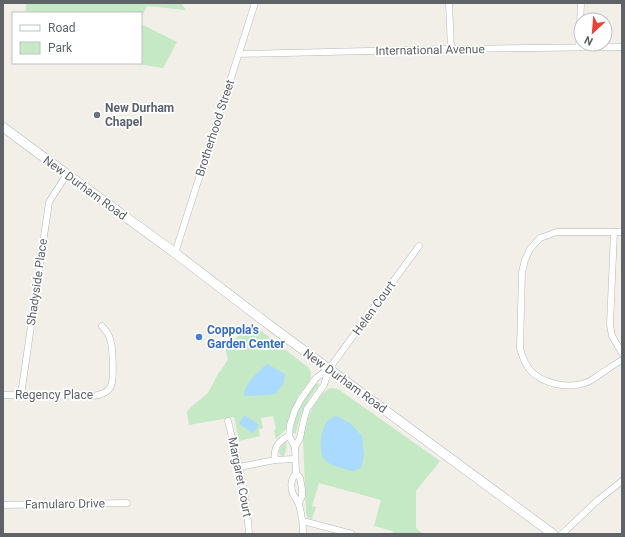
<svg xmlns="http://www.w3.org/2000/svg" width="625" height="537" font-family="Roboto,sans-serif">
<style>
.green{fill:#c5e8c5}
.water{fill:#aadaff}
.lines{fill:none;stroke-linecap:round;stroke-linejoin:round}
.minor-casing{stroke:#b5b8bc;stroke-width:7}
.secondary-casing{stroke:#b6babf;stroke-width:10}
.minor{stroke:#fff;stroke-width:6}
.secondary{stroke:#fff;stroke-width:9}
.worship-dot{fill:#6b7280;stroke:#fff;stroke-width:1.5}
.shop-dot{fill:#3f7fe0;stroke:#fff;stroke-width:1.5}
.labels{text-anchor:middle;stroke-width:3.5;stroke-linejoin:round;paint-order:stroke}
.street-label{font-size:12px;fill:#5f6368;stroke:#fff}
.worship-label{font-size:12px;font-weight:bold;fill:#5b616d;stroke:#fff;text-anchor:start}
.shop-label{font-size:12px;font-weight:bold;fill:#366cbe;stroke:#fff;text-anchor:start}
</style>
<rect width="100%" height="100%" fill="#f1efe8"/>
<g class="green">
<polygon points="27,3 181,3 186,10 147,6 141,18 141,13 25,13"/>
<polygon points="141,24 177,42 163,68 132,63 141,63"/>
<polygon points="252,324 309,368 311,373 311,377 309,382 298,396 294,406 289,417 287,428 276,439 274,430 276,429 273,416 261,418 263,428 259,429 260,436 239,441 234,417 189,425 187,412 191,407 208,393 218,374 222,369 228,359 226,352 226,345 234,340"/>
<path d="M317,383H318L319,385L318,386C305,404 301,412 296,433L295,434L293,433C293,417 305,393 317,383Z"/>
<path d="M330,388L338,389L440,461L416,491V528L423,534H394L392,531L374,526L381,500L319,483L312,506L316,507L312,519C307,519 306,515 306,511L303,440C306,421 313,399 330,388Z"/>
<path d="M286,442C287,445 286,452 284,456H281L279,452C280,447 282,445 286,442Z"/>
</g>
<g class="water">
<path d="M267,364L285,374L284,383L275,394L267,395L244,396C243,385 259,371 267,364Z"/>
<polygon points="244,415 259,425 253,433 239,424"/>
<path d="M336,416L350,423L362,436L364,456L361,468L353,471C348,470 330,465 327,462C317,455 320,429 328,421C330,419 333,417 336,416Z"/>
</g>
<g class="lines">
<defs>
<g id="minor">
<polyline points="449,3 451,49"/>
<polyline points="579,47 581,3"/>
<polyline points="239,54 451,49 622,47"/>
<polyline points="614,232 610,325 612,336 622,353"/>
<path d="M622,232H557L540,238L530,249L525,260L522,272L520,348C522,356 525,364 530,370C542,384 569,389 585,383C589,382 593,379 596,377C605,371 613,365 622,360"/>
<polyline points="175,253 255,3"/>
<path d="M3,395L93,396C100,395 108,393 111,386C114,380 113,346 110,339C109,334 106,331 102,326"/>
<polyline points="21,395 49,202 67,174"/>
<path d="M228,421C237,458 247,496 249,534"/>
<polyline points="295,447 300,438 304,419 307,409 324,385 329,369 419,246"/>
<path d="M275,460C273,448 278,441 289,436"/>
<polyline points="239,467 275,460 295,459"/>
<path d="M296,473C291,479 290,486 293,494C295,498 298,501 299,505C302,515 303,524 303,534"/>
<polyline points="299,503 302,496 302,489 300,478 296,473 295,447 289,436 290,425 295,410 301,399 316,378 329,369"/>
<polyline points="3,505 127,503"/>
<polyline points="303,521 352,534"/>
<polyline points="562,534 598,500 622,481"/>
</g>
<polyline id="secondary" points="3,127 38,153 175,253 272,327 553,534"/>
</defs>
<use href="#minor" class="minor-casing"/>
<use href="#secondary" class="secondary-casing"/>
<use href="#minor" class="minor"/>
<use href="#secondary" class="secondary"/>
</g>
<circle class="worship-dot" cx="97" cy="115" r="4"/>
<circle class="shop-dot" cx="199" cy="337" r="4"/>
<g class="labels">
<g class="street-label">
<text transform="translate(430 50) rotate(-1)" y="4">International Avenue</text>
<text transform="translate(215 128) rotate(-72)" y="4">Brotherhood Street</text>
<text transform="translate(85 188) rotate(36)" y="4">New Durham Road</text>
<text transform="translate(37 282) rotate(-82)" y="4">Shadyside Place</text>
<text transform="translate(374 308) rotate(-54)" y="4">Helen Court</text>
<text transform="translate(345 381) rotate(36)" y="4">New Durham Road</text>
<text x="54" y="399">Regency Place</text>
<text transform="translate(240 477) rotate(79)" y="4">Margaret Court</text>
<text transform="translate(65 504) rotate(-1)" y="4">Famularo Drive</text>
</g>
<g class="worship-label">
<text x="105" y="112">New Durham<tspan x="105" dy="14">Chapel</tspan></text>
</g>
<g class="shop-label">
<text x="207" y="334">Coppola's<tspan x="207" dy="14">Garden Center</tspan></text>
</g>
</g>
<rect width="625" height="537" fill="none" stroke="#5f6368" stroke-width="8"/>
<rect x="12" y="12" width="130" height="52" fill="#ffffff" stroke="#bfc1c3"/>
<rect x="20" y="25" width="20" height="6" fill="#ffffff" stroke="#bfc1c3"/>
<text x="48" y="32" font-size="12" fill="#5f6368">Road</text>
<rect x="20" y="42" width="20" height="12" fill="#c5e8c5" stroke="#bfc1c3"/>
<text x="48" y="52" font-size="12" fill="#5f6368">Park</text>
<g transform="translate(593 32) rotate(206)"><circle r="19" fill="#ffffff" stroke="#bfc1c3"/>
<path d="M0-3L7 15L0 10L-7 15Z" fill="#ea4335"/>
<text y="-6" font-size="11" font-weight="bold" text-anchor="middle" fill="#5f6368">N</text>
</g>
</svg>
